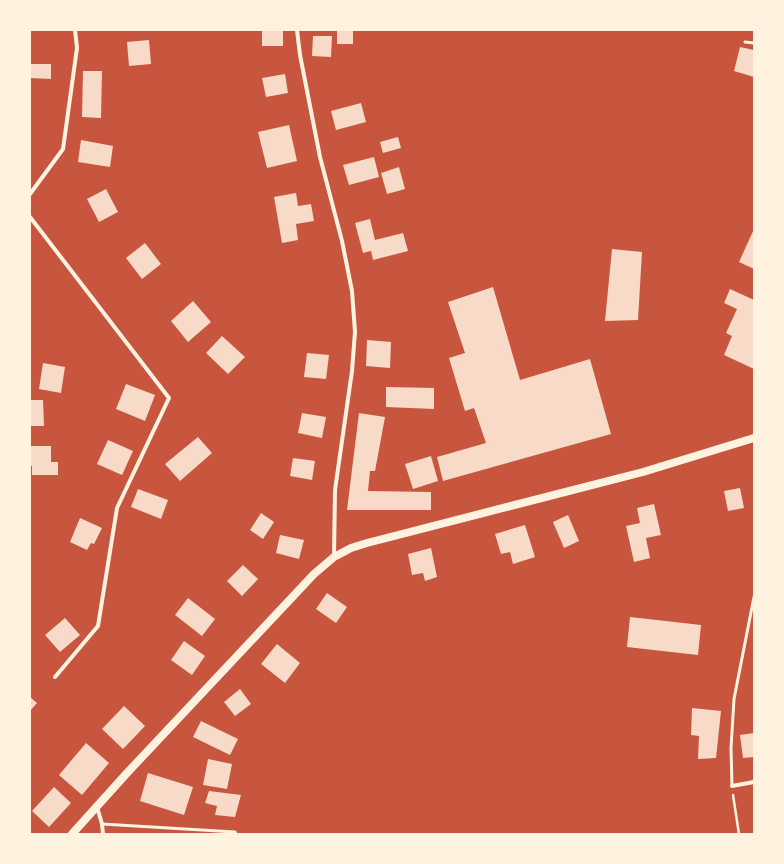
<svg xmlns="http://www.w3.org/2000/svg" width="784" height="864" font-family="Ubuntu,sans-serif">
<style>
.building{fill:#f7dbc8}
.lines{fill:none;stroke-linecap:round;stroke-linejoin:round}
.path{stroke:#fff3e0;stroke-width:2.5}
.service{stroke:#fff3e0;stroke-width:3}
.minor{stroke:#fff3e0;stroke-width:4}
.secondary{stroke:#fff3e0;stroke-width:8}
</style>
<rect width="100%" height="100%" fill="#c8553d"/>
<g class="building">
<rect x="262" y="30" width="21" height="16"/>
<rect x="337" y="31" width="16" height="13"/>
<polygon points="313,36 332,36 331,57 312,56"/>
<polygon points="149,40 151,64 129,66 127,42"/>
<polygon points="740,47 754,50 754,77 734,71"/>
<polygon points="30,64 51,64 51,79 30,78"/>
<polygon points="83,71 102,71 101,118 82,117"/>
<polygon points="285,74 288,93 266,97 262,78"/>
<polygon points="361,103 366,122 336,130 331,111"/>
<polygon points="289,125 297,161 267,168 258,132"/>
<polygon points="398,137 401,148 383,153 380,142"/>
<polygon points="81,140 113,146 110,167 78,162"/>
<polygon points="374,157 379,177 349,185 343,165"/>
<polygon points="399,167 405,189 387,194 381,173"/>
<polygon points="106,189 118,212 99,222 87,199"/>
<polygon points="296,193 298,206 311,204 314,221 296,224 298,240 282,243 274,197"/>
<polygon points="370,219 375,240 403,233 408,251 373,260 371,251 363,253 355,223"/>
<polygon points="754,229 754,269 739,262"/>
<polygon points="145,243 161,264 142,279 126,258"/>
<polygon points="612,249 642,252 638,320 605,321"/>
<polygon points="493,287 520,380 590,359 611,434 443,481 437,457 486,443 474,408 465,411 449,358 465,353 448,302"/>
<polygon points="730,289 754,300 754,369 724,355 732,336 726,333 737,309 724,303"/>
<polygon points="193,301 211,322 188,342 171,321"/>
<polygon points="222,336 245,357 228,374 206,353"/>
<polygon points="367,340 391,342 390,368 366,366"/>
<polygon points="307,353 329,355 326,379 304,377"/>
<polygon points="43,363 65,367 61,393 39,389"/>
<polygon points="126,384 155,395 145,421 116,409"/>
<polygon points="386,387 434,388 434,409 386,407"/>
<polygon points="30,400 43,400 44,426 30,426"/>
<polygon points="302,413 326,417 322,438 298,433"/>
<polygon points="359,413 385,417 375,471 370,471 368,491 431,492 431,510 347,510"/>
<polygon points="198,437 212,453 180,481 165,464"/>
<polygon points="108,440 133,451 122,475 97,464"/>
<polygon points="30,446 51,446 51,462 58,462 58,475 32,475 32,466 30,466"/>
<polygon points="431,456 438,481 413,489 405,464"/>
<polygon points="293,458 315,461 312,480 290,476"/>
<polygon points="740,488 744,508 728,511 724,491"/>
<polygon points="138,489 168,500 161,519 131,507"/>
<polygon points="654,504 661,535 646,538 650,558 634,562 626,526 640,523 637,508"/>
<polygon points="261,513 274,522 263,539 250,530"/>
<polygon points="568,515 579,541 564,548 553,522"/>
<polygon points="80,518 102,528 94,544 91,543 87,550 70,542"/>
<polygon points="525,525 535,557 513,564 510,552 501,554 495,534"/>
<polygon points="280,535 304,540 299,559 276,553"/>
<polygon points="431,548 437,577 425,581 423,573 412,575 408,554"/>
<polygon points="243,565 258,579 242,596 227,581"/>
<polygon points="327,593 347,607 336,623 316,609"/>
<polygon points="188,598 215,619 202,636 175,615"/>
<polygon points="630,617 701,625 698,655 627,647"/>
<polygon points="65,618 80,635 60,652 45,635"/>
<polygon points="184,641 205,656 192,675 171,660"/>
<polygon points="277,644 300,663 285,683 261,664"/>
<polygon points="240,689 251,704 235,716 224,702"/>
<polygon points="30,697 37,703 30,711"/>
<polygon points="124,706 145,726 123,749 102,729"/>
<polygon points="692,708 721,711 716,758 698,759 699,736 691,735"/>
<polygon points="201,721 238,739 230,755 193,737"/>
<polygon points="754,733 754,757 743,758 740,735"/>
<polygon points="86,743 109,763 82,795 59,775"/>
<polygon points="208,759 232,764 227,789 203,785"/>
<polygon points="148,773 193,787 184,815 140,801"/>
<polygon points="54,787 71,803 49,827 32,811"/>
<polygon points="209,791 241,795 235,817 215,815 217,806 205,803"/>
</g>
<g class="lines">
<polyline class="path" points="733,795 739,834"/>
<g class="service">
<polyline points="745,42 754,43"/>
<polyline points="732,786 731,748 734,699 754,597"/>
<polyline points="102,824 235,832 236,834"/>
</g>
<g class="minor">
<polyline points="297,30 300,55 320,157 342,241 352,291 355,332 352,371 335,490 334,557"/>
<polyline points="30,194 63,149 77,48 75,30"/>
<polyline points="30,217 169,398 117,508 98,626 55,677"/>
<polyline points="732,786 754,782"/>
<polyline points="97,807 102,824 103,834"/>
</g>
<polyline class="secondary" points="72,834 127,773 314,574 334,557 351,548 367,543 643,472 754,438"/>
</g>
<rect width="784" height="864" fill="none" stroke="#fff3e0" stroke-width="62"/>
</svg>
